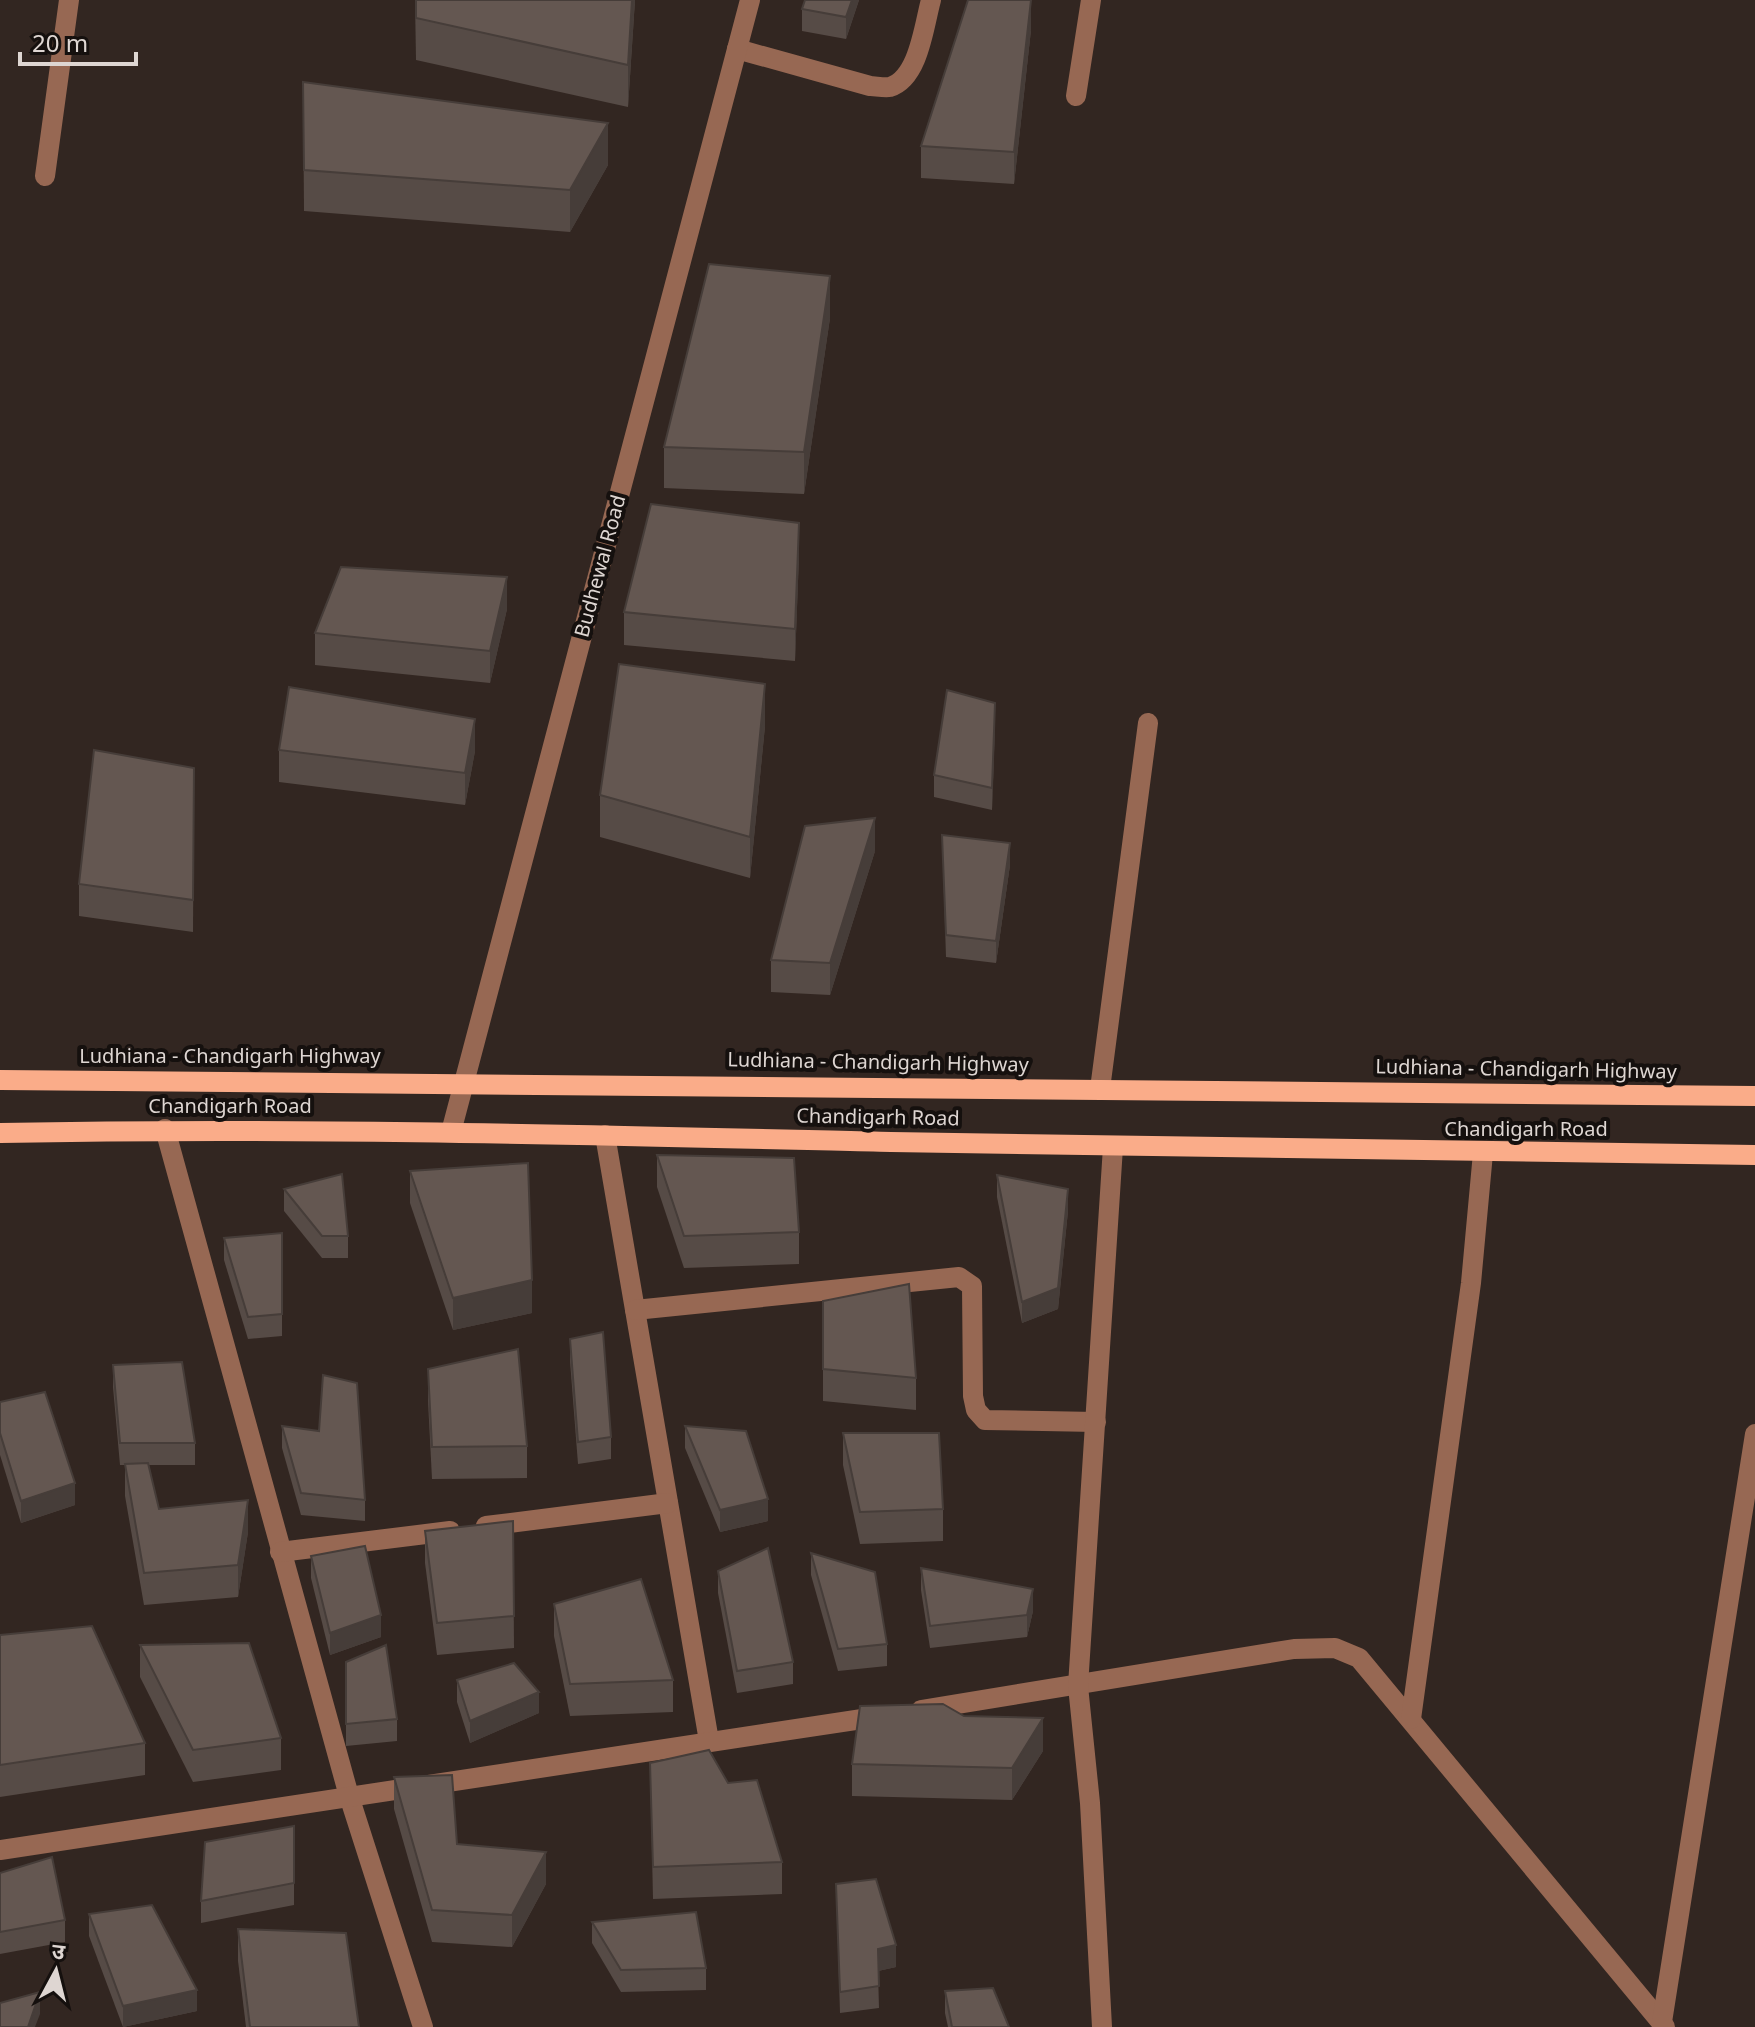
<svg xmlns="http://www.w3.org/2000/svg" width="1755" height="2027" font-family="'Noto Sans','Noto Sans Devanagari',sans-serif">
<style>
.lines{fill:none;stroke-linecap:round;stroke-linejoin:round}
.minor{stroke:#976853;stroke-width:20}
.major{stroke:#faac89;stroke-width:20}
.wall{fill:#564b46}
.shaded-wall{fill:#463d39}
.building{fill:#645751;stroke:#463d39;stroke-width:2}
.labels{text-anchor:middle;stroke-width:8;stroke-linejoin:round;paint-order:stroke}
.street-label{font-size:20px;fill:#ded6d2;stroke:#15100e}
</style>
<rect width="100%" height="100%" fill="#322621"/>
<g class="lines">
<g class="minor">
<path d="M737,49L870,86C875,86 884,88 890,87C919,78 924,25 931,0"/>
<polyline points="1076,96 1091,0"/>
<polyline points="45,176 69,0"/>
<polyline points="1100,1089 1148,723"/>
<polyline points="165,1129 349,1796 423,2027"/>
<polyline points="451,1132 750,0"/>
<polyline points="605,1135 709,1741"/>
<polyline points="635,1310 959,1277 972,1286 973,1396 976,1410 985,1420 1096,1422"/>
<polyline points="486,1526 668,1503"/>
<polyline points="280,1552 450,1531"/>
<polyline points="921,1710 1294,1649 1335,1648 1359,1658 1665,2027"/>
<polyline points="1411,1719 1471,1283 1483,1153"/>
<polyline points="0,1850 882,1716"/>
<polyline points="1662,2022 1755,1434"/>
<polyline points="1102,2027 1090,1803 1078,1686 1113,1147"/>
</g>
<g class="major">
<polyline points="0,1080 1755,1096"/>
<path d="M0,1133C297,1127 594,1135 891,1142C1179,1148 1467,1153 1755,1155"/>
</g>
</g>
<g class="wall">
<polygon points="415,0 635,0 628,107 416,60"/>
<polygon points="805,0 859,0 846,39 802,31 802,9"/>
<polygon points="1031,30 1014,184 921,178 921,146"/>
<polygon points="303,82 608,165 570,232 304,211"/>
<polygon points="830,318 804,494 664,488 664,447"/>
<polygon points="799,555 795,661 624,645 624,612"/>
<polygon points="507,609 490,683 315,665 315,633"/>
<polygon points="995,725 992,810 934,797 934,775"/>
<polygon points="765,726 750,878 600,837 600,795"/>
<polygon points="279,750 475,751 465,805 279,782"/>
<polygon points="194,768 193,932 79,916 79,884"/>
<polygon points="942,835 1010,865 996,963 946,957"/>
<polygon points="875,851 830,995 771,992 771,960"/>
<polygon points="657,1155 799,1232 799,1264 684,1268 657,1187"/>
<polygon points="410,1171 532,1313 453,1330 410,1203"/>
<polygon points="997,1175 1068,1211 1058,1309 1022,1323 997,1197"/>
<polygon points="284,1189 348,1236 348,1258 322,1258 284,1211"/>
<polygon points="282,1233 282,1336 248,1339 224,1260 224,1238"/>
<polygon points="823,1301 916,1378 916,1410 823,1401"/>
<polygon points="570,1339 611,1437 611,1459 578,1464 570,1361"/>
<polygon points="113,1365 195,1443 195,1465 149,1465 159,1509 248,1532 238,1597 144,1605 125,1496 125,1465 120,1465 113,1387"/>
<polygon points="428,1369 527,1446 527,1478 432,1479 428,1401"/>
<polygon points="0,1402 75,1505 21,1523 0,1455"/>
<polygon points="282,1426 319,1431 365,1500 365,1521 301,1515 282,1448"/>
<polygon points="685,1426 768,1521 720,1532 685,1448"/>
<polygon points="843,1433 943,1509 943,1541 860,1544 843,1465"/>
<polygon points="513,1521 514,1648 437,1655 425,1563 425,1531"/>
<polygon points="811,1553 887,1644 887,1666 838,1671 811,1575"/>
<polygon points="311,1556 381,1637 330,1655 311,1578"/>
<polygon points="921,1568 1033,1611 1027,1637 930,1648 921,1590"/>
<polygon points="718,1571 793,1662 793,1684 737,1693 718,1593"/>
<polygon points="554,1604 673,1680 673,1712 570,1716 554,1636"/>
<polygon points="0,1635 145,1743 145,1775 0,1797"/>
<polygon points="140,1645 281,1738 281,1770 193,1782 140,1677"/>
<polygon points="346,1662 397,1719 397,1741 346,1746"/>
<polygon points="457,1680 539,1713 470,1743 457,1702"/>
<polygon points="1043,1751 1012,1800 852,1796 852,1764"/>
<polygon points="650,1763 728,1783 782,1862 782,1894 653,1899"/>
<polygon points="394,1777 457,1844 546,1884 512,1947 432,1942 394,1809"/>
<polygon points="294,1826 294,1905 201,1923 201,1901"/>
<polygon points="0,1873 65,1920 65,1942 0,1954"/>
<polygon points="836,1884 896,1967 878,1971 879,2008 840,2013"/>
<polygon points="89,1914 197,2011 123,2027 89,1936"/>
<polygon points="592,1922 706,1968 706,1990 621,1992 592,1943"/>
<polygon points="238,1929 359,2027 246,2027 238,1961"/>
<polygon points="945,1991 1009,2027 948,2027 945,2013"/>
</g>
<g class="shaded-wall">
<polygon points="632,0 635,0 628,107 628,65"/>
<polygon points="852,0 859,0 846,39 846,17"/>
<polygon points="1031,0 1031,30 1014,184 1014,152"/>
<polygon points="608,123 608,165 570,232 570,190"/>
<polygon points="830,276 830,318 804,494 804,452"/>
<polygon points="799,523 799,555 795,661 795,629"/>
<polygon points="507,577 507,609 490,683 490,651"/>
<polygon points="765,684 765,726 750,878 750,837"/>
<polygon points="995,703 995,725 992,810 992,788"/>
<polygon points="475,719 475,751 465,805 465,773"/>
<polygon points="875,818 875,851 830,995 830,963"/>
<polygon points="1010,843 1010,865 996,963 996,941"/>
<polygon points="1068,1189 1068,1211 1058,1309 1022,1323 1022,1302"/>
<polygon points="532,1280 532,1313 453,1330 453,1298"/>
<polygon points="75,1483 75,1505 21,1523 21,1501"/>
<polygon points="768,1499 768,1521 720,1532 720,1510"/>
<polygon points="248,1500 248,1532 238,1597 238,1565"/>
<polygon points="1033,1589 1033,1611 1027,1637 1027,1615"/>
<polygon points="381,1615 381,1637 330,1655 330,1633"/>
<polygon points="539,1692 539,1713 470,1743 470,1721"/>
<polygon points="1043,1718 1043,1751 1012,1800 1012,1768"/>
<polygon points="546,1852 546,1884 512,1947 512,1915"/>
<polygon points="896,1945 896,1967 878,1971 878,1949"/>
<polygon points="197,1990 197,2011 123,2027 123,2006"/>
<polygon points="40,1992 40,2014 35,2027 28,2027"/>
</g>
<g class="building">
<polygon points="416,0 632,0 628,65 416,18"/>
<polygon points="805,0 852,0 846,17 802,9"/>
<polygon points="968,0 1031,0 1014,152 921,146"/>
<polygon points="303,82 608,123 570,190 304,170"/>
<polygon points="709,264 830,276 804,452 664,447"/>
<polygon points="651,504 799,523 795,629 624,612"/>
<polygon points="341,567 507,577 490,651 315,633"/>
<polygon points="619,664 765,684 750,837 600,795"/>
<polygon points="289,687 475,719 465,773 279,750"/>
<polygon points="947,690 995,703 992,788 934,775"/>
<polygon points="94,750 194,768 193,900 79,884"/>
<polygon points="875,818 830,963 771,960 805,826"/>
<polygon points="942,835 1010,843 996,941 946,935"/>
<polygon points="657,1155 794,1158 799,1232 684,1236"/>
<polygon points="528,1163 532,1280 453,1298 410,1171"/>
<polygon points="342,1174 348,1236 322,1236 284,1189"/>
<polygon points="997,1175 1068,1189 1058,1288 1022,1302"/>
<polygon points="282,1233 282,1314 248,1317 224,1238"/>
<polygon points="909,1284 916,1378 823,1369 823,1301"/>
<polygon points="603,1332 611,1437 578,1442 570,1339"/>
<polygon points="518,1349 527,1446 432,1447 428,1369"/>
<polygon points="182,1362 195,1443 120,1443 113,1365"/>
<polygon points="323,1375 357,1383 365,1500 301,1493 282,1426 319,1431"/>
<polygon points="45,1392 75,1483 21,1501 0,1433 0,1402"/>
<polygon points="685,1426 746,1431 768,1499 720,1510"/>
<polygon points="843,1433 939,1433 943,1509 860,1512"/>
<polygon points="148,1463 159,1509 248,1500 238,1565 144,1573 125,1464"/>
<polygon points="513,1521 514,1616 437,1623 425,1531"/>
<polygon points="365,1546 381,1615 330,1633 311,1556"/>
<polygon points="768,1548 793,1662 737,1671 718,1571"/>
<polygon points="811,1553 875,1572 887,1644 838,1649"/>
<polygon points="921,1568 1033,1589 1027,1615 930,1626"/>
<polygon points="641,1579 673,1680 570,1684 554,1604"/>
<polygon points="92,1626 145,1743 0,1765 0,1635"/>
<polygon points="249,1643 281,1738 193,1750 140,1645"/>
<polygon points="386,1645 397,1719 346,1724 346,1662"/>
<polygon points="514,1663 539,1692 470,1721 457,1680"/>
<polygon points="943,1704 964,1716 1043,1718 1012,1768 852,1764 860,1706"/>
<polygon points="709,1750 728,1783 757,1780 782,1862 653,1867 650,1763"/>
<polygon points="452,1775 457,1844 546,1852 512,1915 432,1910 394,1777"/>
<polygon points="294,1826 294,1883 201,1901 205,1842"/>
<polygon points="52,1857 65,1920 0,1932 0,1873"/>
<polygon points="876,1879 896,1945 878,1949 879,1986 840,1992 836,1884"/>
<polygon points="152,1905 197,1990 123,2006 89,1914"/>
<polygon points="696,1912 706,1968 621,1970 592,1922"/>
<polygon points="238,1929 346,1933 359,2027 250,2027"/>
<polygon points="993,1988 1009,2027 952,2027 945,1991"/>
<polygon points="40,1992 28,2027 0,2027 0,2003"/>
</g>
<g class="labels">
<g class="street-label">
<text transform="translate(600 566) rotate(-75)" y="7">Budhewal Road</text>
<text x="230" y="1063">Ludhiana - Chandigarh Highway</text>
<text transform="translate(878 1062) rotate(1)" y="7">Ludhiana - Chandigarh Highway</text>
<text transform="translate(1526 1069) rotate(1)" y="7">Ludhiana - Chandigarh Highway</text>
<text x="230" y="1113">Chandigarh Road</text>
<text transform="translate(878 1117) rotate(1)" y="7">Chandigarh Road</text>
<text x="1526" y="1136">Chandigarh Road</text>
</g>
</g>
<g transform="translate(56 1971) rotate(7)" stroke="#15100e" stroke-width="6" paint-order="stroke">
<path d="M0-6L14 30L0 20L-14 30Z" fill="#ded6d2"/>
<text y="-12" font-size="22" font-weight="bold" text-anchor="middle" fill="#ded6d2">उ</text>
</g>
<path d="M20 52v12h116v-12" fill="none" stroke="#ded6d2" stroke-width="4"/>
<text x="32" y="52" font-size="24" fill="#ded6d2" stroke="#15100e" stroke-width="6" paint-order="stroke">20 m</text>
</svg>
